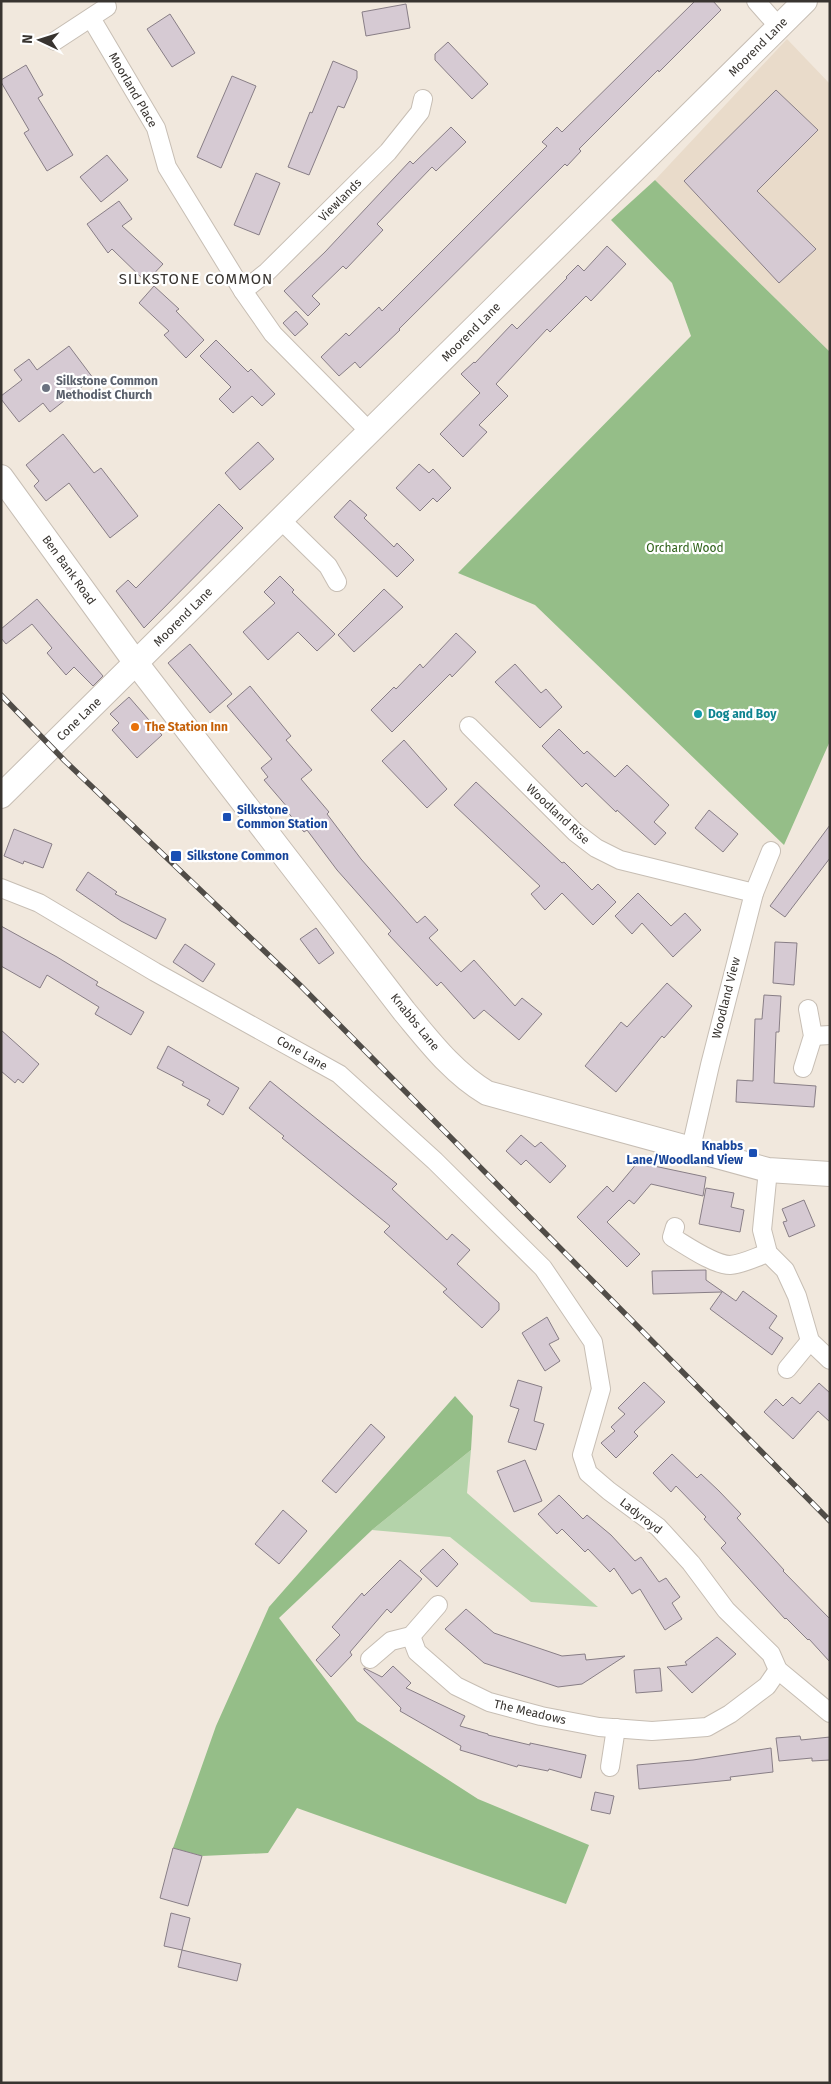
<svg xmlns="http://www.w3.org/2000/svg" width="831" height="2084" font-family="'Fira Sans',sans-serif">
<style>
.built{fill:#e9dbca}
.green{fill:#b4d3aa}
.forest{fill:#95be88}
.building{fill:#d6cad3;stroke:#887e86}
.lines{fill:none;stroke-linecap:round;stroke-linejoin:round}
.street-casing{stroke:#c7beb4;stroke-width:20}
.secondary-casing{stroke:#c7beb4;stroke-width:26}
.street{stroke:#fff;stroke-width:18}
.secondary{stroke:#fff;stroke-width:24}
.rail-casing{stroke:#504c47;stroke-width:5.5}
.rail{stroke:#fff;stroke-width:4;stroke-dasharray:11;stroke-linecap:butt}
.worship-dot{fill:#6b7280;stroke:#fff;stroke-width:2}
.culture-dot{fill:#0f9aa8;stroke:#fff;stroke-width:2}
.food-dot{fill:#e8710a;stroke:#fff;stroke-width:2}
.transit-dot{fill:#1a4fb4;stroke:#fff;stroke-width:2}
.labels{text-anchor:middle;stroke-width:4.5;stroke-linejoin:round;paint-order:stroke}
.street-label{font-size:12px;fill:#383430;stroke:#fff}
.worship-label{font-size:12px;font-weight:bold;fill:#5b616d;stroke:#fff;text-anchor:start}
.park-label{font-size:12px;fill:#2f621a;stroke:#fff}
.culture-label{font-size:12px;font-weight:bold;fill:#0d838f;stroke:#fff;text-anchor:start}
.food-label{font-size:12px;font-weight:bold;fill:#c56008;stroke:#fff;text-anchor:start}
.transit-label{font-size:12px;font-weight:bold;fill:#164399;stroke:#fff;text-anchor:start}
.quarter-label{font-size:15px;letter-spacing:1px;fill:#383430;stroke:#fff}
</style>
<rect width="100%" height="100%" fill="#f1e8dd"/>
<polygon class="built" points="787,39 830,84 830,352 655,180"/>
<polygon class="green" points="471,1450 467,1493 598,1607 531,1602 450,1537 372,1530"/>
<g class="forest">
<polygon points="655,180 830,352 830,741 784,845 535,605 458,573 691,336 672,283 611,220"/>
<polygon points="455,1396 473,1416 471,1450 372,1530 279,1618 357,1721 478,1799 589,1845 566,1904 297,1808 268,1853 202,1856 173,1848 216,1726 269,1607"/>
</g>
<g class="building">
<polygon points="695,1 713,1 721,10 659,72 658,70 579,149 581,151 567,166 565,164 399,329 400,330 360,368 355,362 339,376 321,357 346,333 349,336 379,307 382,311 547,146 542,142 557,127 562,132"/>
<polygon points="406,4 410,28 366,36 362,12"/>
<polygon points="170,14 195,53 172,67 147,29"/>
<polygon points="448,42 488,84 472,99 435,60 435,54"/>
<polygon points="333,61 357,71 357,78 344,108 338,106 309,175 288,167 310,112 312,113"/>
<polygon points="26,65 43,95 38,98 73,155 47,171 24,133 29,130 1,82 1,80"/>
<polygon points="232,76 256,86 221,168 197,157"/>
<polygon points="776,90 818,130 757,191 816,249 779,283 684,181"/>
<polygon points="451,127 466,142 436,171 432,167 377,224 383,230 346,269 343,266 312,296 320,304 308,316 284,291 325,252 410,161 413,164"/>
<polygon points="107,155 128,180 101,202 80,177"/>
<polygon points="256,173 280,183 259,235 234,225"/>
<polygon points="119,201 132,219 122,226 163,264 146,282 112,249 108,253 87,224"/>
<polygon points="607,246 626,264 591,301 586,296 550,332 547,329 496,384 508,396 479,425 487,432 463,457 440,434 480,393 461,374 474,362 475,363 512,324 517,329 567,278 566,277 578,265 584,271"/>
<polygon points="154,286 179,309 176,311 204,340 186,358 164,335 169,331 139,303"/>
<polygon points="296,311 308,324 295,336 283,323"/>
<polygon points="216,340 248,372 251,369 275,394 262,406 252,396 233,413 219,399 231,387 200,356"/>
<polygon points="69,346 93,378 50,412 43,403 19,422 1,399 1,396 22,380 14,370 29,359 37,370"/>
<polygon points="63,434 94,473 101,468 138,516 110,538 69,483 46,501 34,486 39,481 26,465"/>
<polygon points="258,442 274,459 240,490 225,473"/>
<polygon points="419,464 429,473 433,469 451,488 437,502 433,498 420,511 396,488"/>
<polygon points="350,500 367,515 364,518 394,547 397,543 414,560 397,577 334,517"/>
<polygon points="219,504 243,528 144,628 116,591 128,580 136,588"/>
<polygon points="280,576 294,590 292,592 335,634 317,651 298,632 268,660 243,632 275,603 264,592"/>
<polygon points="384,589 403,607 354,652 338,635"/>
<polygon points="37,599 103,676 93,686 74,667 66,675 47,653 52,648 32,624 6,644 1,638 1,629"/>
<polygon points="456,633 476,652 452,677 450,674 392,732 371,710 394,687 396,689 420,664 423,668"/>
<polygon points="190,644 232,694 210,713 168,663"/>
<polygon points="515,664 541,693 546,689 562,707 540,728 495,682"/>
<polygon points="250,686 291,736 286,740 312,770 301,779 329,812 327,814 361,859 417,923 425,916 438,930 429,938 461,972 474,960 515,1006 522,998 542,1014 519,1040 484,1010 474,1019 441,982 437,986 388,934 391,931 337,870 307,830 304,832 286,810 288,808 264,780 268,777 261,768 272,759 227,706"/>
<polygon points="129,697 162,735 137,758 112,730 119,723 110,714"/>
<polygon points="559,729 584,754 587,751 615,777 627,765 669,805 654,822 666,833 655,845 617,810 616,812 586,783 582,787 542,746"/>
<polygon points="404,740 447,789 427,808 382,761"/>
<polygon points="476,782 562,863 564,862 592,890 598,884 616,902 593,925 562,893 545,910 531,894 540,886 454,805"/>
<polygon points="709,810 738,834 723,852 695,828"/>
<polygon points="830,825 830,858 785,917 770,906"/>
<polygon points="14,829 52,844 43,868 24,861 23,864 4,856"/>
<polygon points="88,872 117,892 115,894 166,919 156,939 121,921 76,890"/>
<polygon points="638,893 671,926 685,913 701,930 673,957 642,923 632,934 615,916"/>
<polygon points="1,926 57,957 98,982 96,985 144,1012 131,1035 95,1014 99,1007 47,975 40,988 1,966"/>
<polygon points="316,928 334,953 319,964 300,939"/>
<polygon points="775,942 797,943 794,985 773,983"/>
<polygon points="185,944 215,964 203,982 173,962"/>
<polygon points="667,983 692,1006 664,1038 662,1036 616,1092 585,1066 621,1022 627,1027"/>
<polygon points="764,995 781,996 779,1032 776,1032 774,1083 816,1086 814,1107 736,1102 737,1080 753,1081 755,1019 762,1019"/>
<polygon points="1,1030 39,1064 23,1083 18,1079 15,1083 1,1071"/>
<polygon points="168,1046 239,1088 223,1115 207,1105 210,1100 182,1085 184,1082 157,1068"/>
<polygon points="270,1081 397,1184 392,1189 447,1240 452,1234 470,1250 457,1264 499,1303 499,1310 482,1328 443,1292 447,1289 384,1232 390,1226 282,1138 284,1136 249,1108"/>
<polygon points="521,1135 535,1147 541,1142 566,1166 550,1183 526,1160 521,1165 506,1151"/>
<polygon points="643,1156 654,1166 706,1177 703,1196 651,1184 634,1204 629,1200 607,1222 640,1254 627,1267 577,1217 607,1186 613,1192"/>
<polygon points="706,1188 734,1193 731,1207 744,1210 740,1232 699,1224"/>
<polygon points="804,1200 815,1226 789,1237 783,1222 787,1221 782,1209"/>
<polygon points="706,1270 706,1280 736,1301 743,1291 777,1316 769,1328 783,1338 772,1355 710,1309 722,1292 653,1294 652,1271"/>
<polygon points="547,1317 559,1339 549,1344 560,1361 545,1371 522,1333"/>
<polygon points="518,1380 542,1387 534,1421 544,1424 536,1450 508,1442 519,1409 510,1406"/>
<polygon points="644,1382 665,1402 634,1432 638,1436 616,1458 601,1443 615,1431 611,1427 625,1414 618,1408"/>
<polygon points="819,1383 830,1393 830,1422 818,1411 793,1439 764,1412 776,1399 783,1406 792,1397 800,1404"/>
<polygon points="371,1424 385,1437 336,1493 322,1481"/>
<polygon points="672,1454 697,1478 701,1474 719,1491 741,1514 737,1518 784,1570 783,1571 830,1619 830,1662 809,1639 808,1640 786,1618 785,1619 721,1548 726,1543 704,1519 706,1517 676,1486 671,1492 653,1473"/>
<polygon points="525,1460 542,1501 514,1512 497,1471"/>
<polygon points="559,1495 583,1519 587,1515 611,1535 635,1561 641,1557 659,1582 666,1578 680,1597 672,1603 682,1619 665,1630 640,1589 632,1594 614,1568 610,1572 588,1549 585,1552 562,1529 557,1534 538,1514"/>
<polygon points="283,1510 307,1531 279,1564 255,1544"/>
<polygon points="443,1549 458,1564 437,1587 420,1571"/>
<polygon points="400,1560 422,1579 391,1613 387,1609 350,1652 352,1655 331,1677 316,1660 340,1635 332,1627 362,1593 364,1596"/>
<polygon points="466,1609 494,1633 562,1656 585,1654 586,1660 625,1656 582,1684 558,1687 484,1663 445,1629"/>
<polygon points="717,1637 736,1654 692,1693 667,1667 687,1665 685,1662"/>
<polygon points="393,1666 411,1683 406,1688 465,1716 460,1726 488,1734 488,1735 530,1745 530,1743 586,1755 581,1778 549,1769 548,1771 518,1765 517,1767 460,1750 461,1746 400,1711 401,1708 364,1670 364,1668 382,1677"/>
<polygon points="660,1668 662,1691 636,1693 634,1670"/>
<polygon points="800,1736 801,1740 830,1737 830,1760 812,1761 812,1758 779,1761 776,1738"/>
<polygon points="771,1748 773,1772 730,1777 731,1780 639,1789 637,1765 693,1760"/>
<polygon points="595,1792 614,1796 610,1814 591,1810"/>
<polygon points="173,1848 202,1856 188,1906 160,1898"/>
<polygon points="171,1913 190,1918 182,1950 164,1946"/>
<polygon points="182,1950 241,1964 237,1981 178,1967"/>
</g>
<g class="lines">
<defs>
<g id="street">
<polyline points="756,1 779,27"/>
<polyline points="91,18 156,128 167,167 243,291 273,334 370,432"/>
<polyline points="55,41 107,7"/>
<polyline points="243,291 267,272 388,152 420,112 423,99"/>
<polyline points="281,520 328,566 337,582"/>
<polyline points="469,726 575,832 596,848 620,860 754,893"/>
<polyline points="1,888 39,903 155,972 339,1074 435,1161 543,1268 593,1342 601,1389 582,1455 588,1473 609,1491 658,1527 691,1563 726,1610 771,1654 778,1670 830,1713"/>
<polyline points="813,1036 830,1035"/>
<polyline points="803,1068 813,1036 808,1009"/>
<polyline points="691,1148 710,1065 754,893 771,851"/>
<polyline points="768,1170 762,1230 768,1253 785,1270 797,1296 810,1341 830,1360"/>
<path d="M675,1227L672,1237C687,1246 714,1265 730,1265C743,1264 756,1257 768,1253"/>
<polyline points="787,1369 810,1341"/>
<polyline points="411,1636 417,1652 456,1686 489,1702 541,1716 599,1727 652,1731 707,1727 730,1714 767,1686 778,1670"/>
<polyline points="370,1659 391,1641 411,1636 438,1605"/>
<polyline points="610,1767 616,1728"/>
</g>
<g id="secondary">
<path d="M1,477L136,663L404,1011C429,1041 453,1073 487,1093L768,1170L830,1174"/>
<polyline points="1,796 805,1"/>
</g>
</defs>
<use href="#street" class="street-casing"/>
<use href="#secondary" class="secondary-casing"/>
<use href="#street" class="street"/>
<use href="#secondary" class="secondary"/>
<defs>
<polyline id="rail" points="1,695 65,761 300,985 830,1521"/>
</defs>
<use href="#rail" class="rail-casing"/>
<use href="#rail" class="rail"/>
</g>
<circle class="worship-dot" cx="46" cy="388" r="5"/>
<circle class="culture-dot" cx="698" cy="714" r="5"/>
<circle class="food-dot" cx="135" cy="727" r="5"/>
<g class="transit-dot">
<rect x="222" y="812" width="10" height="10" rx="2.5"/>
<rect x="170" y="850" width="12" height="12" rx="2.5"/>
<rect x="748" y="1148" width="10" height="10" rx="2.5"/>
</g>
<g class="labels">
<g class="street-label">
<text transform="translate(758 47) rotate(-45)" y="4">Moorend Lane</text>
<text transform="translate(133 90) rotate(60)" y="4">Moorland Place</text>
<text transform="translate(340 200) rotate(-45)" y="4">Viewlands</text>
<text transform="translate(471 332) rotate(-45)" y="4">Moorend Lane</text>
<text transform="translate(69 570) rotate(54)" y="4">Ben Bank Road</text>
<text transform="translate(183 617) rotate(-45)" y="4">Moorend Lane</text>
<text transform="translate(79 719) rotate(-44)" y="4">Cone Lane</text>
<text transform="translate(558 814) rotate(43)" y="4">Woodland Rise</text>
<text transform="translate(726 998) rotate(-76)" y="4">Woodland View</text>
<text transform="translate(415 1022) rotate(51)" y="4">Knabbs Lane</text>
<text transform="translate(302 1053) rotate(30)" y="4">Cone Lane</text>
<text transform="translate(641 1516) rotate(38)" y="4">Ladyroyd</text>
<text transform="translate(530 1712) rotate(13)" y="4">The Meadows</text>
</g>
<g class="worship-label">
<text x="56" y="385">Silkstone Common<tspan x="56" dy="14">Methodist Church</tspan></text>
</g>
<g class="park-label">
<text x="685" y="552">Orchard Wood</text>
</g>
<g class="culture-label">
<text x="708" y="718">Dog and Boy</text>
</g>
<g class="food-label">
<text x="145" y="731">The Station Inn</text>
</g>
<g class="transit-label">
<text x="237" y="814">Silkstone<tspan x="237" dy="14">Common Station</tspan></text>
<text x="187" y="860">Silkstone Common</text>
<text x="743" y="1150" text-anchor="end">Knabbs<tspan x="743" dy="14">Lane/Woodland View</tspan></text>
</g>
<g class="quarter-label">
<text x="196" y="284">SILKSTONE COMMON</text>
</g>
</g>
<rect width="831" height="2084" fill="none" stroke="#383430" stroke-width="5"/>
<g transform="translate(40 40) rotate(274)" stroke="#ffffff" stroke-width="4" paint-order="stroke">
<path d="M0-4L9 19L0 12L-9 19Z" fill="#383430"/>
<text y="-8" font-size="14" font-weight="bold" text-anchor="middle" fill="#383430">N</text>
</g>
</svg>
